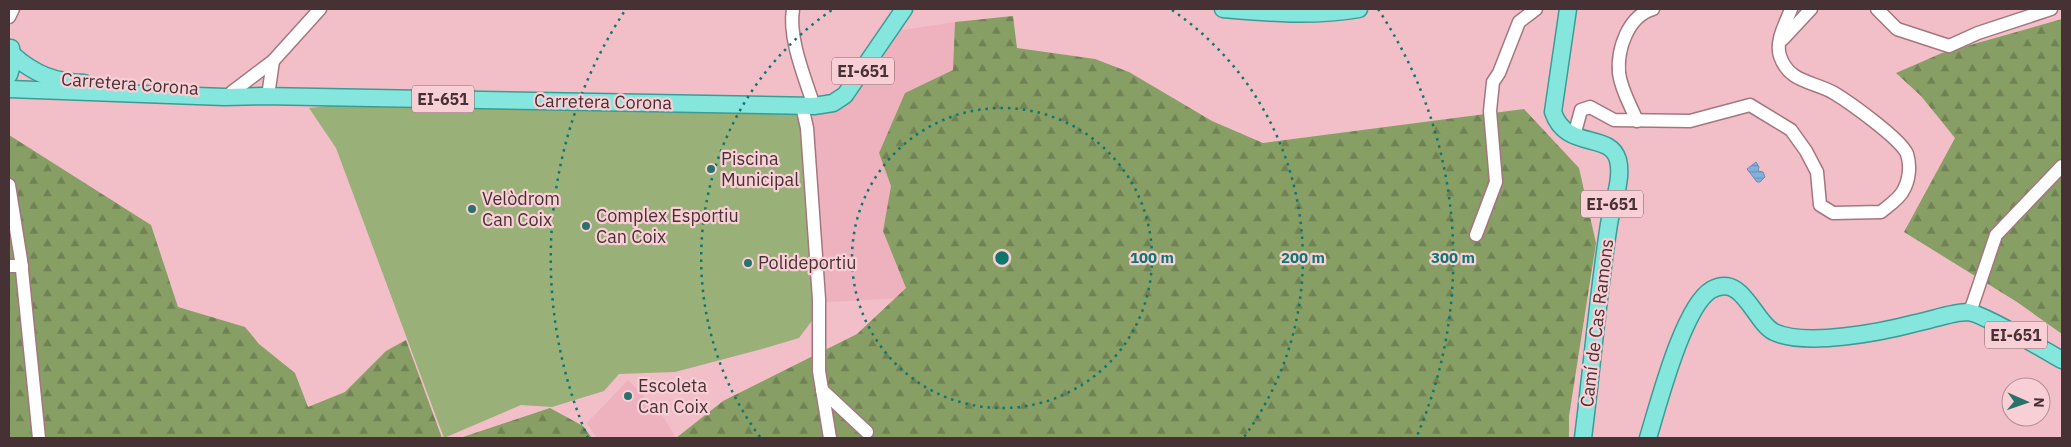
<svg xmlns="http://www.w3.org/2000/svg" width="2071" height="447" font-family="'IBM Plex Sans',sans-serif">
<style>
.built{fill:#edb2bd}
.forest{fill:url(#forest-firs)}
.pitch{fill:#99b078}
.water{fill:url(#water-rules);stroke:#6f8bac}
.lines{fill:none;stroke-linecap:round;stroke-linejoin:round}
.minor-casing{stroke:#a5767f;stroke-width:15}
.major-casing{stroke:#3a9c95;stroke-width:19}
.minor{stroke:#fff;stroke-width:12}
.major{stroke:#85e6de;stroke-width:16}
.ring{fill:none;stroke:#0f766e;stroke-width:2.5;stroke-dasharray:2.5 5}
.poi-dot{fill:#29726b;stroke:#f9cfd6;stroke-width:2}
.labels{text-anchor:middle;stroke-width:4.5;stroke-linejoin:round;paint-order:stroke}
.shield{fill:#f9cfd6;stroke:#7c6065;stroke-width:1}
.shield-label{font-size:16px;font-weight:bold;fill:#463135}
.street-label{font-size:18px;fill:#463135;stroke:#f9cfd6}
.poi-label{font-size:18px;fill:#463135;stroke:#f9cfd6;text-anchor:start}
.centre{fill:#0f766e;stroke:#f9cfd6;stroke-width:2.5}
.ring-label{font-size:15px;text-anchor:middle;font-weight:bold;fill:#0f766e;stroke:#f9cfd6;stroke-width:4.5;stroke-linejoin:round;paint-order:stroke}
</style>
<defs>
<pattern id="forest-firs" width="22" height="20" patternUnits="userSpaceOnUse" patternTransform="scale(1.25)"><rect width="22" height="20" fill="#879e65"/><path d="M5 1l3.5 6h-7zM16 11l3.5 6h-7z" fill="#708154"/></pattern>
<pattern id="water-rules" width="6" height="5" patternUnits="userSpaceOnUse" patternTransform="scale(1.25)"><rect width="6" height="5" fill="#80b2df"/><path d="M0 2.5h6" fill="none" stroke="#6b91b6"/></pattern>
</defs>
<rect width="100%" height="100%" fill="#f2bfc8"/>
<g class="built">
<polygon points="955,22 954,70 905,93 879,153 891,186 883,231 906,288 902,298 813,303 801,120 805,97 826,95 848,83 877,34"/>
<polygon points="628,380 660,412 675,436 672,438 597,438 587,423"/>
</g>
<g class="forest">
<polygon points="1013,16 1017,48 1095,59 1129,72 1212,121 1263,143 1524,109 1579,168 1596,243 1569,416 1569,438 676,438 723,401 857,334 906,288 883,231 891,186 879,153 905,93 953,70 955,22"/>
<polygon points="2062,19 2062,334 2017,302 1904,232 1955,138 1921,96 1896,73 1942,53"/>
<polygon points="9,135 151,225 178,307 245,327 259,344 295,373 308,407 345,392 386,351 406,340 442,438 9,438"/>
<polygon points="550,408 583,426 592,438 460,438"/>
</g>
<polygon class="pitch" points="337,105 794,113 801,120 814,318 799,338 762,349 675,372 619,374 604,391 552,407 521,405 444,438 336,148 309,108"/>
<polygon class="water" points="1756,162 1759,167 1758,171 1763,172 1765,177 1760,182 1757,182 1747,169"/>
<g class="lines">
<defs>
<g id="minor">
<path d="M793,9C788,38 805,78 814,106"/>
<polyline points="1877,9 1897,29 1949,46 1978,33 2051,9"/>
<polyline points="9,17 13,9"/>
<polyline points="1783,39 1811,9"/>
<polyline points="232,92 273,61 320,9"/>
<polyline points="268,96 273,61"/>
<polyline points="802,106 807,128 819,299 819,371 830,438"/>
<path d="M1637,121C1631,106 1621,90 1619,73C1617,49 1628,16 1653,9"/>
<path d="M1574,136L1581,110L1590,107L1614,120L1690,121L1750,105L1791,130L1806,151L1817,172L1820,205L1833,213L1881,212C1888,206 1899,199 1903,191C1909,181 1911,166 1907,154C1901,139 1849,102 1834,93C1813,81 1789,83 1780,56C1775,41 1786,23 1791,9"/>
<polyline points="9,185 21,260 39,438"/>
<polyline points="1476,235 1496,182 1490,111 1493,82 1499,73 1519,22 1536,9"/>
<polyline points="9,266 22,266"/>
<polyline points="1970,312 1996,235 2062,166"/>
<polyline points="822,390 867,432"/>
</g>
<g id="major">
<path d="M1223,9C1268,13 1313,17 1359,9"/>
<path d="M1568,9L1553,112C1566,151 1610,131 1618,160C1623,179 1612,205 1609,224C1598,295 1592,367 1583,438"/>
<path d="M13,55C34,74 55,82 84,83"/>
<polyline points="9,75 13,62 11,48"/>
<polyline points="9,89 224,97 262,96 814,106 833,103 845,95 904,9"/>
<path d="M1648,438C1658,406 1683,307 1711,290C1743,272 1753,321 1774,332C1806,347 1882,332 1916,323C1932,320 1952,312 1968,312C1982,313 2046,351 2062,360"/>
</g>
</defs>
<use href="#minor" class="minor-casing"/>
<use href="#major" class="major-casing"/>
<use href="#minor" class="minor"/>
<use href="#major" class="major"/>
</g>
<g class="ring">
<circle cx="1002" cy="258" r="150"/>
<path d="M760 437A301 301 0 0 1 832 10M1172 10A301 301 0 0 1 1244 437"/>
<path d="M588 438A451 451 0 0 1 626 9M1378 9A451 451 0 0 1 1416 438"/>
</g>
<g class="poi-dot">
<circle cx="711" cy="169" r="5"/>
<circle cx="472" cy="209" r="5"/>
<circle cx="586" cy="226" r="5"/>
<circle cx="748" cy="263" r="5"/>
<circle cx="628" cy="396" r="5"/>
</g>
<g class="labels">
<g class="shield">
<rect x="832" y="57.5" width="62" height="27" rx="4"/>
<rect x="412" y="85.5" width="62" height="27" rx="4"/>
<rect x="1581" y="190.5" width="62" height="27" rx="4"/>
<rect x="1985" y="321.5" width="62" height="27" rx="4"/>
</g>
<g class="shield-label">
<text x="863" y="77">EI-651</text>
<text x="443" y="105">EI-651</text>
<text x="1612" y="210">EI-651</text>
<text x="2016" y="341">EI-651</text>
</g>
<g class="street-label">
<text transform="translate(130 84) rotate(4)" y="6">Carretera Corona</text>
<text transform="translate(603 102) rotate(1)" y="6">Carretera Corona</text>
<text transform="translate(1597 323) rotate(-83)" y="6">Camí de Cas Ramons</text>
</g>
<g class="poi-label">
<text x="721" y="165">Piscina<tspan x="721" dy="21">Municipal</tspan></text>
<text x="482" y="205">Velòdrom<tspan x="482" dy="21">Can Coix</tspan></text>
<text x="596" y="222">Complex Esportiu<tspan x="596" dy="21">Can Coix</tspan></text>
<text x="758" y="269">Polideportiu</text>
<text x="638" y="392">Escoleta<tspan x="638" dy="21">Can Coix</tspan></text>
</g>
</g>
<circle cx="1002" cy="258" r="8" class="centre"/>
<g class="ring-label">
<text x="1152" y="263">100 m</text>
<text x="1303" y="263">200 m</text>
<text x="1453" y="263">300 m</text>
</g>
<rect width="2071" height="447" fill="none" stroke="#463135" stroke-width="20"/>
<g transform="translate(2026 402) rotate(92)"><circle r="24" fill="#f9cfd6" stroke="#b19096"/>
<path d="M0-4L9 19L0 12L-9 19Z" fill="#29726b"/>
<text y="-8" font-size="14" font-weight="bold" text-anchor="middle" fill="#463135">N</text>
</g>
</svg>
